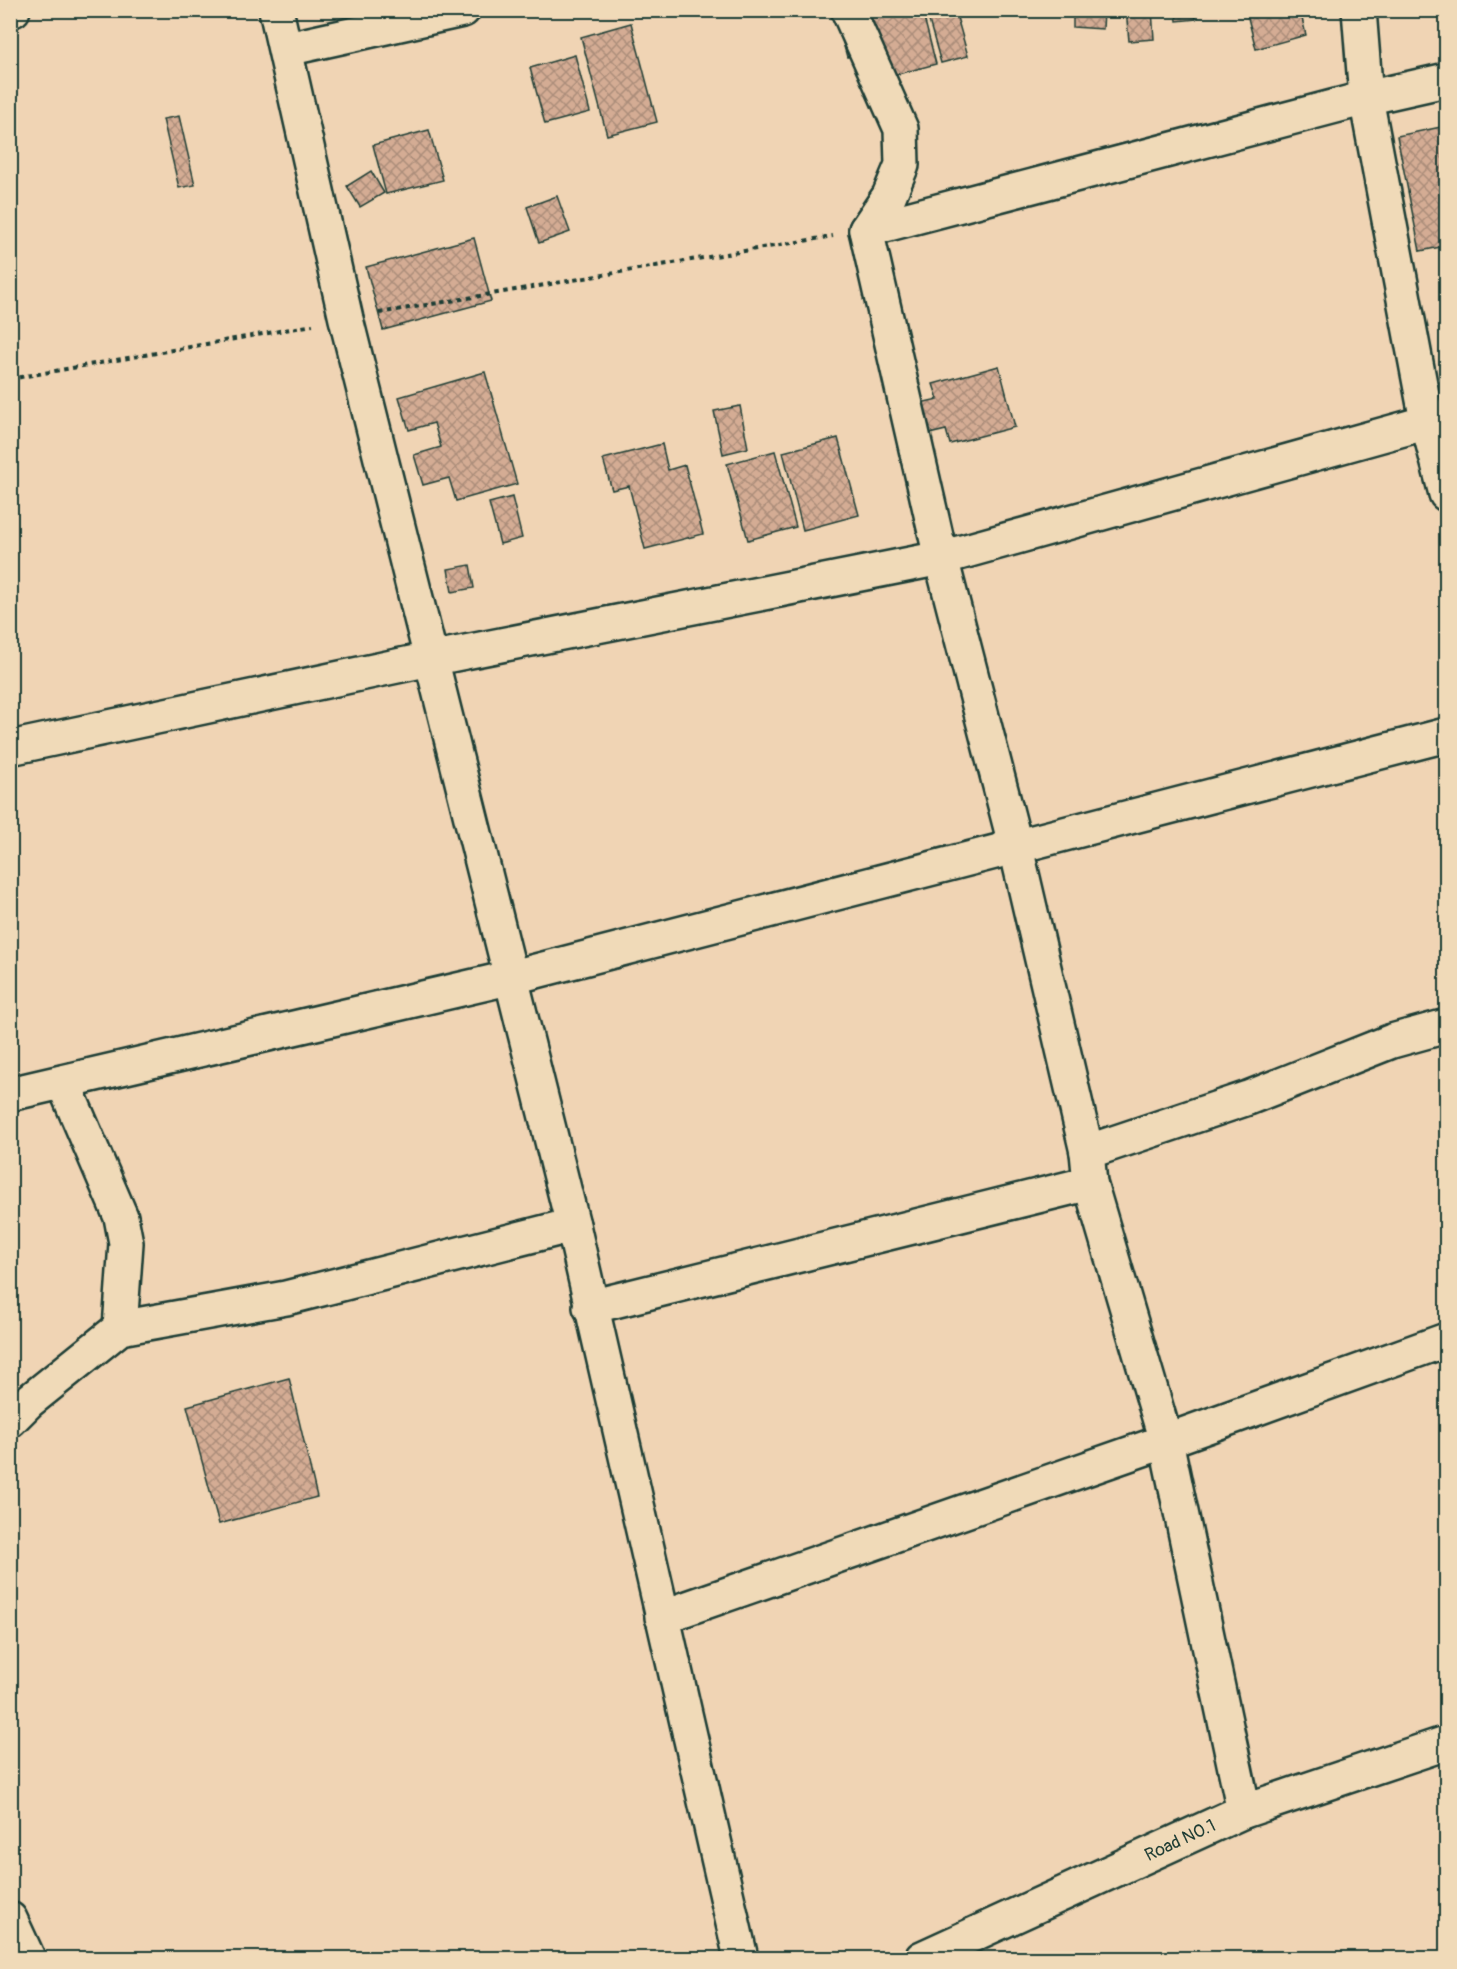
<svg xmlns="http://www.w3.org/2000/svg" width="1457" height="1969" font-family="Pangolin,sans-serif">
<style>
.building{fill:url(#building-cross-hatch);stroke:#1f3d34;stroke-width:1.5}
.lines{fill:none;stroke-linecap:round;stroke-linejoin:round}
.minor-casing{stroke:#1f3d34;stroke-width:38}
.highway-casing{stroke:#1f3d34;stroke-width:38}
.path{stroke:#1f3d34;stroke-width:4;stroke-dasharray:4.5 4.5;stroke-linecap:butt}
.minor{stroke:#f0dab8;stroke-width:33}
.highway{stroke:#f0dab8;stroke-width:33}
.labels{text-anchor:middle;stroke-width:4.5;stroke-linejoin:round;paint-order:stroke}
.street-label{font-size:18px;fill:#1f3d34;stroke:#f0dab8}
</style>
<defs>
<pattern id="building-cross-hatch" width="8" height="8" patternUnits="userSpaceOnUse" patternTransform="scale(1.5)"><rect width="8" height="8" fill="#d4ac94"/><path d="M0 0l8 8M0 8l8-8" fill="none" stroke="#ab8d7a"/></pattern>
</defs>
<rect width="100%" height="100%" fill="#f0d4b4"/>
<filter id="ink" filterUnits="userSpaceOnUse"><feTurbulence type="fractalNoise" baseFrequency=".0167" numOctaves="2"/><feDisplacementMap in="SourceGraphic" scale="12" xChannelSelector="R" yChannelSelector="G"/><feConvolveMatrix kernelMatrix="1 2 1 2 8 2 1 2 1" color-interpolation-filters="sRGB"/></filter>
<g filter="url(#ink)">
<g class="building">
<polygon points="895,10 922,10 936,64 868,82 861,54 847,57 838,25"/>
<polygon points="926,10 955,10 968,56 941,63"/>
<polygon points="1073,10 1104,10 1103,29 1073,27"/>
<polygon points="1126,10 1152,10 1154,39 1129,41"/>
<polygon points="1176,10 1195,10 1196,19 1177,21"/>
<polygon points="1246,10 1300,10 1306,35 1256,49"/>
<polygon points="631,23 657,122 607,135 581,37"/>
<polygon points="575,55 590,112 545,124 530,68"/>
<polygon points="179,116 195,185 179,188 163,119"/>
<polygon points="1446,126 1446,246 1420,251 1397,136"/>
<polygon points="429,130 443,180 386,194 373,145"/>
<polygon points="371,171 384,193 360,207 347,186"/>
<polygon points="557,196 570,232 539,243 527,207"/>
<polygon points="474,238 491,301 383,330 366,267"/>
<polygon points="999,366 1015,427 950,444 946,430 925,435 916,404 938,399 933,384"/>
<polygon points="485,372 517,484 456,501 449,478 423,485 414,455 441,447 434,423 409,430 399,397"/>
<polygon points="740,406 748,448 723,454 714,411"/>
<polygon points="838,438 859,515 803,530 783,452"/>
<polygon points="662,444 668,470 685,465 703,534 645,549 629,486 612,490 603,459"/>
<polygon points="775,451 796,527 748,540 727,464"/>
<polygon points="512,497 522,538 500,544 489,503"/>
<polygon points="470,565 474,588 452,592 448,569"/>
<polygon points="289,1378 317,1497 219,1524 187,1406"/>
</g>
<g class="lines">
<defs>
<g id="minor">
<polyline points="276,10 346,319 573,1225 741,1958"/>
<polyline points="848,10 901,129 902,165 889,196 866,230 941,558 1016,848 1087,1152 1090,1183 1166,1441 1244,1811"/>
<polyline points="1359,10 1366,98 1427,421 1446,494"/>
<polyline points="10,11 13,10"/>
<polyline points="287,49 463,10"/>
<polyline points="866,230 1366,98 1446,80"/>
<polyline points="10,748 430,659 941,558 1446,417"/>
<polyline points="63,1082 121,1217 126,1243 120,1328"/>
<polyline points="10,1094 513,977 1446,735"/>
<polyline points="1087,1152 1248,1098 1392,1041 1446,1026"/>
<polyline points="590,1307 1090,1183"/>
<polyline points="10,1420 28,1402 120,1328 286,1298 573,1225"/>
<polyline points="662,1617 1166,1441 1446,1340"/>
<polyline points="10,1919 28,1958"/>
</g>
<polyline id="highway" points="922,1958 1244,1811 1446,1743"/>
</defs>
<use href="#minor" class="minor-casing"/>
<use href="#highway" class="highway-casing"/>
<g class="path">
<polyline points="379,313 833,236"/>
<polyline points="10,379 313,325"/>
</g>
<use href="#minor" class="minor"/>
<use href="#highway" class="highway"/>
</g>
</g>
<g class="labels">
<g class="street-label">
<text transform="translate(1180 1840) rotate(-25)" y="6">Road NO.1</text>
</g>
</g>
<rect width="1457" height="1969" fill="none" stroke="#f0dab8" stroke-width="36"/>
<rect x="18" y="18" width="1421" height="1933" fill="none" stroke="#1f3d34" stroke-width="2" filter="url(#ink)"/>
</svg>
